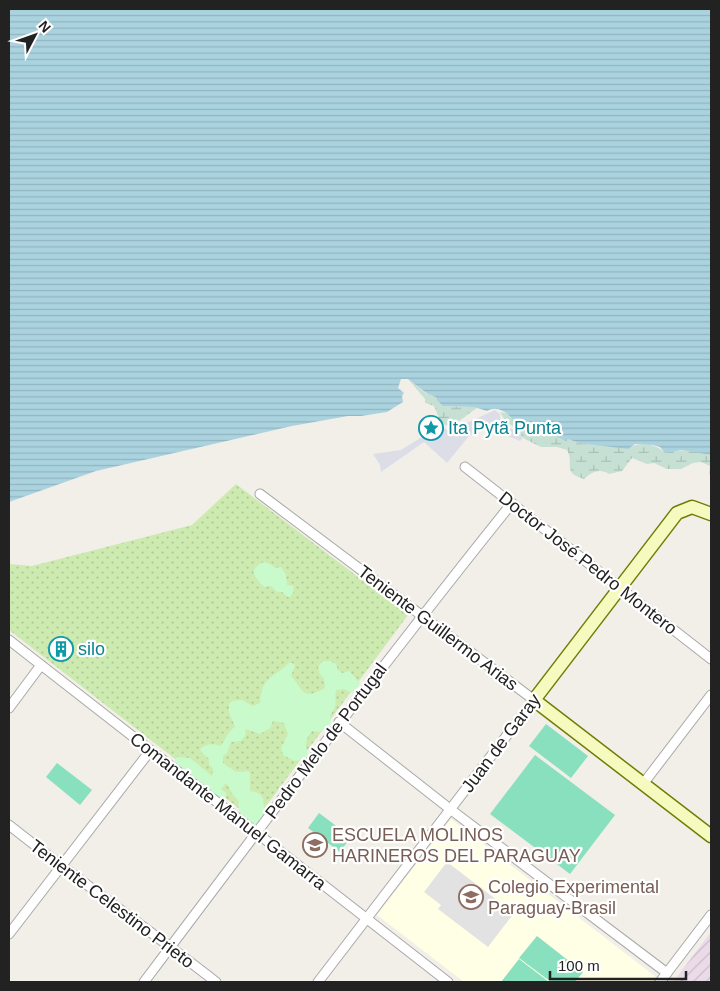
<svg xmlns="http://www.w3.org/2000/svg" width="720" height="991" font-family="Helvetica,sans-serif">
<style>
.industrial{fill:url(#industrial-furrows)}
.education{fill:#ffffe5}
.grass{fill:url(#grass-dots)}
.wetland{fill:url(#wetland-marsh)}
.park{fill:#c8facc}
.pitch{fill:#88e0be}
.parking{fill:#e2e2e2}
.plaza{fill:#dddde8}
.water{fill:url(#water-rules)}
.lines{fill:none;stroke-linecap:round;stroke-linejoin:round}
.street-casing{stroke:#a9a9a9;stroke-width:11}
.secondary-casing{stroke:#707d05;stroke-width:15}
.street{stroke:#fff;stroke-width:9}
.secondary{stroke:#f7fabf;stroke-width:12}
.labels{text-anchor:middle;stroke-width:4.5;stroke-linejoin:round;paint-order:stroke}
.culture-label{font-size:18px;fill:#0d838f;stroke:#fff;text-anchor:start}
.street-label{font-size:18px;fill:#222;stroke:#fff}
.education-label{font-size:18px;fill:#785e54;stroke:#fff;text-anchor:start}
</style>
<defs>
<pattern id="industrial-furrows" width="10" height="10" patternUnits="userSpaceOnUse" patternTransform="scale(1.25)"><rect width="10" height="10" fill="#ebdbe8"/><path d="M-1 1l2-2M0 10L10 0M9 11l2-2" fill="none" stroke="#c9bcc7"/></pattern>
<pattern id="grass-dots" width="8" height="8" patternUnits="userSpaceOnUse" patternTransform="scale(1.25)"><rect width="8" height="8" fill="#cdebb0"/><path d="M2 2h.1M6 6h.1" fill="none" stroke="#b0c997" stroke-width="1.8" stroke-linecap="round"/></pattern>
<pattern id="wetland-marsh" width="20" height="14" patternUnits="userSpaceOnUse" patternTransform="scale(1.25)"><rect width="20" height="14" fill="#c6e0d4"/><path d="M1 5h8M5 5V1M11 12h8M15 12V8" fill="none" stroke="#aac0b6"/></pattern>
<pattern id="water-rules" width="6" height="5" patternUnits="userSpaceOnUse" patternTransform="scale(1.25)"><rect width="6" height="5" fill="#aad3df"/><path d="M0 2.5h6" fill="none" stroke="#92b5bf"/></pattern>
</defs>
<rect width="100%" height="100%" fill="#f2efe9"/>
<polygon class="industrial" points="711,932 711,982 673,982"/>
<polygon class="education" points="451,819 656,977 652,982 464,982 377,915"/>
<polygon class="grass" points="236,484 408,615 255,821 9,630 9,564 32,566 192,525"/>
<g class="wetland">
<polygon points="408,379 428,395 430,393 438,398 443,406 478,407 455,424 451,426 445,425 439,418 434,406 425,403 425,399"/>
<path d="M500,412L510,414L516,424C533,428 550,432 565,440L568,439L579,443L630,447C641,442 657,444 665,453C676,450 688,450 699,452C704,453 706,455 711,455V475L709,474L710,466L701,462L693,463L681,469H667L654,463L647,464L632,458L622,471L609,474C599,468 592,472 584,479C561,472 575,464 567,450L557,447H541L525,439L521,436L520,431L505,421Z"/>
</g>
<g class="park">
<path d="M264,562L272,565L275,568L281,567L286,575L287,585L294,586C293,591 294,596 288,597L282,592H277L271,586L264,587C256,578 246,570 264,562Z"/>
<path d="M323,661H330L336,664L338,670L342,673L349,671L360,683L356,690L351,693L344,689L336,690C334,701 339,704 330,715L331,723L319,732L312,731C305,740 305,744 308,755C297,764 294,761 283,755L281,748L288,734L284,723L273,721L270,728L260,734L246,729L245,736L241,741L231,742L227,753L223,756V763L236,772L248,771L250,773V791C270,794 261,805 265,818L255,828C246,820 236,815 239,801L233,795L227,784H225L221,789L226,793V798L223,802L174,766L176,757L190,758L212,776L213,769L209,764V759L202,753L200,749C206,744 213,743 220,746C226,740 227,732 235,727L229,712V704L232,701L242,700L253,706L260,703C262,675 273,679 290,662L295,665L291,676C304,690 301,701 325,688L324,679L320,674L318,667Z"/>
</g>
<g class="pitch">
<polygon points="546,724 588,756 571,778 529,746"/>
<polygon points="535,755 615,815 570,874 490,814"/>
<polygon points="57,763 92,790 80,805 46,777"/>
<polygon points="319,813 351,837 340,852 308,828"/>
<polygon points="537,936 583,972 575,982 551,982 519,958"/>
<polygon points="519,959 549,982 501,982"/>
</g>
<polygon class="parking" points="447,862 514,913 488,947 438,909 441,905 424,892"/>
<polygon class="plaza" points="495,410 500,414 501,424 518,432 523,438 520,441 492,430 491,427 485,427 469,436 447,463 424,442 381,472 380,465 373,454 401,450 425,435 421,421 423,418 427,415 431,415 438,424 449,431"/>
<path class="water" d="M9,9H711V455L682,450L665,453L660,447L653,445L635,444L628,449L579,443L568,439L566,441L545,431H530L525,426L516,424C511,415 498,404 487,411L474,407L443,406L437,400V398L430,394L429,395L408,379H401L398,388L404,393L402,396L403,402L387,412L361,416H348L292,426L96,471L9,502Z"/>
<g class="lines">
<defs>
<g id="street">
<polyline points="465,467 711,659"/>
<polyline points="260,494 534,700 318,982"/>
<polyline points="9,640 448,982"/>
<polyline points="9,708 41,665"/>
<polyline points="339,722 450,809 667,973"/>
<polyline points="643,784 711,695"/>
<path d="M9,825C77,879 148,929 216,982"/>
<polyline points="9,934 150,751"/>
<path d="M144,982C265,821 386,660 512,503"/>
<polyline points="660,982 711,915"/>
</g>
<polyline id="secondary" points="711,514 692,507 677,513 534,700 711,836"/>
</defs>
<use href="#street" class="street-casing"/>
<use href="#secondary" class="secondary-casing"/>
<use href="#street" class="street"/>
<use href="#secondary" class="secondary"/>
</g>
<defs>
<symbol id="sight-ring" viewBox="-11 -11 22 22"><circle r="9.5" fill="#fff" stroke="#0f9aa8" stroke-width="1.5"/><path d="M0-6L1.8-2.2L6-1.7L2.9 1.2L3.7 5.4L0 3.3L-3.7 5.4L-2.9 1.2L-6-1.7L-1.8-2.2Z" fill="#0f9aa8"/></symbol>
<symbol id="building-ring" viewBox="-11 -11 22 22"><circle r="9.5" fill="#fff" stroke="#0f9aa8" stroke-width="1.5"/><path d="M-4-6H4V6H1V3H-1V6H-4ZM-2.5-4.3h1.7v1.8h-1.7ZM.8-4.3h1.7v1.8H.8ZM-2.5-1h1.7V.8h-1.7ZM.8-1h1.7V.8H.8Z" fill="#0f9aa8"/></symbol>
<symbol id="school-ring" viewBox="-11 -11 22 22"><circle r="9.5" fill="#fff" stroke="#8d6e63" stroke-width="1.5"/><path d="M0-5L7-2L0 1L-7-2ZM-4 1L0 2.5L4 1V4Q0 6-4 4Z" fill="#8d6e63"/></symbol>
<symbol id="university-ring" viewBox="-11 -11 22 22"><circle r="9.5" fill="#fff" stroke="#8d6e63" stroke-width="1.5"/><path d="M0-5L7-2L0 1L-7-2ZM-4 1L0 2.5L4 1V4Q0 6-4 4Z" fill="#8d6e63"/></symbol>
</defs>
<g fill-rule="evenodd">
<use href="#sight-ring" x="417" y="414" width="28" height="28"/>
<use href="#building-ring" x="47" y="635" width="28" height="28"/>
<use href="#school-ring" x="301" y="831" width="28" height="28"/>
<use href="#university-ring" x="457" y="883" width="28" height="28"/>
</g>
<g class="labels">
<g class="culture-label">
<text x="448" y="434">Ita Pytã Punta</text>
<text x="78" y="655">silo</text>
</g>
<g class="street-label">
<text transform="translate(588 563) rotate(38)" y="6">Doctor José Pedro Montero</text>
<text transform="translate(438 628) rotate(37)" y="6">Teniente Guillermo Arias</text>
<text transform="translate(326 741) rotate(-53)" y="6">Pedro Melo de Portugal</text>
<text transform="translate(501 743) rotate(-53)" y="6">Juan de Garay</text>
<text transform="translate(228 811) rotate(38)" y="6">Comandante Manuel Gamarra</text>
<text transform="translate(112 904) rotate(37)" y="6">Teniente Celestino Prieto</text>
</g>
<g class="education-label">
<text x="332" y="841">ESCUELA MOLINOS<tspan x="332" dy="21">HARINEROS DEL PARAGUAY</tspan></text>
<text x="488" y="893">Colegio Experimental<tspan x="488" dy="21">Paraguay-Brasil</tspan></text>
</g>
</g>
<rect width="720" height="991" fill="none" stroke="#222222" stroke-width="20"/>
<g transform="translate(35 35) rotate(49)" stroke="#ffffff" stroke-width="4" paint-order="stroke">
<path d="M0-4L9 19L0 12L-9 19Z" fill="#222222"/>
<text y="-8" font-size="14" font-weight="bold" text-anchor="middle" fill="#222222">N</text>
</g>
<path d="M550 971v8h136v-8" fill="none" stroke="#222222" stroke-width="2.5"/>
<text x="558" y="971" font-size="15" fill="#222222" stroke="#ffffff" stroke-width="4" paint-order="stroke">100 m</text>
</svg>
